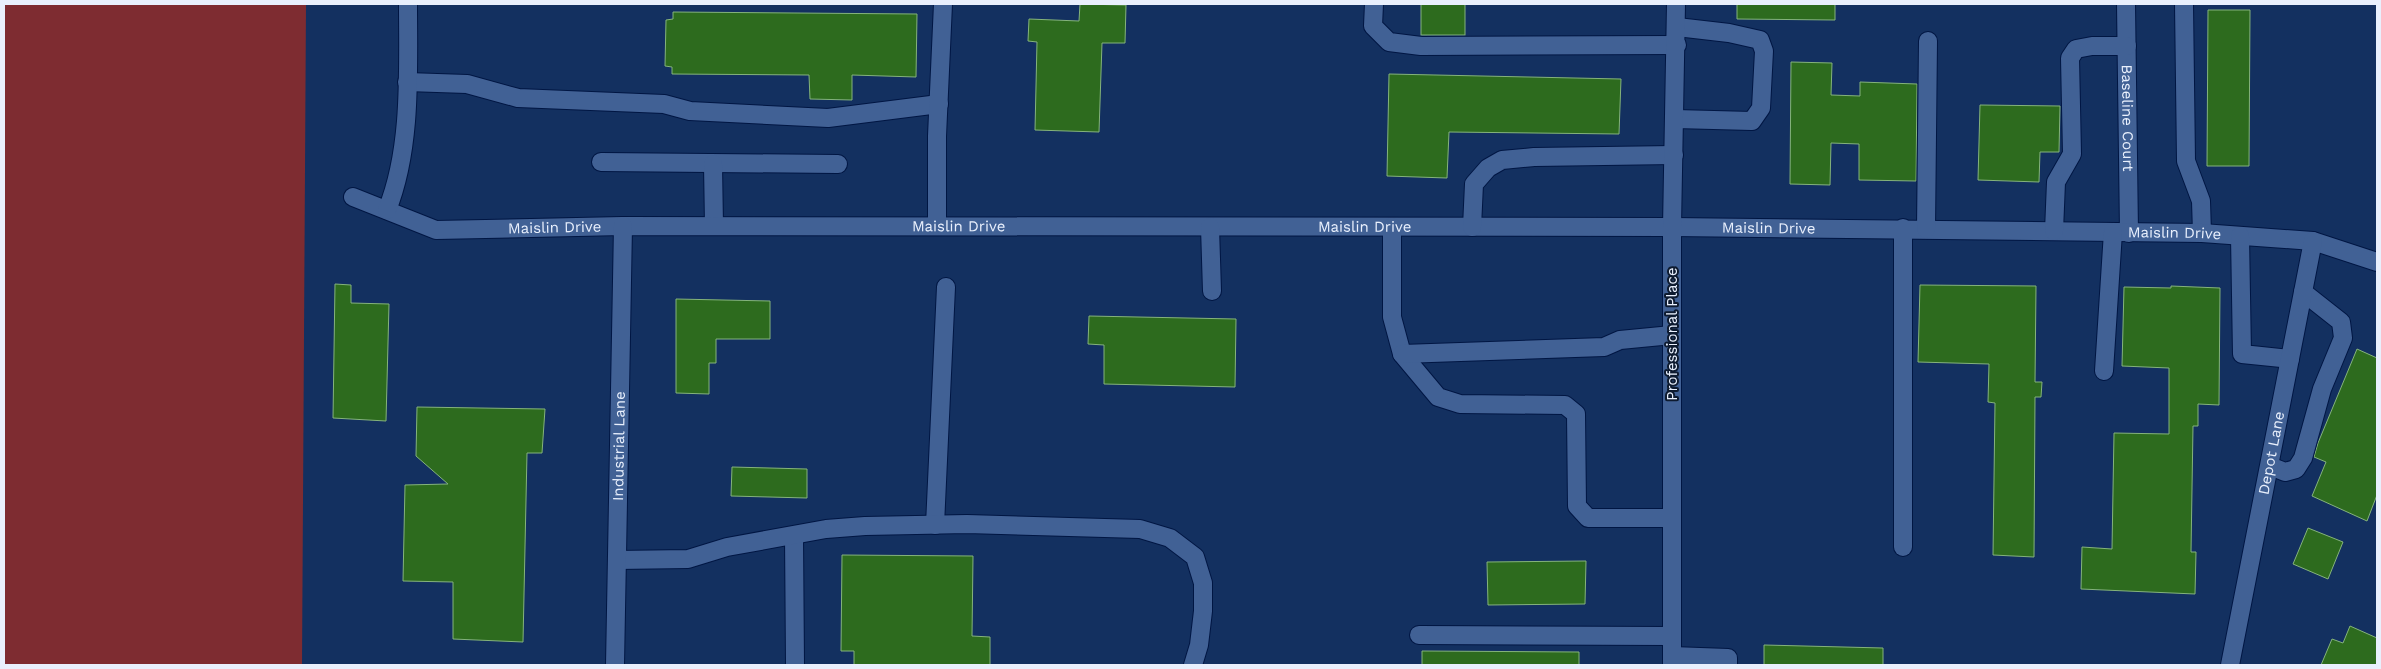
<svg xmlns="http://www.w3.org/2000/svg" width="2381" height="669" font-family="'Work Sans',sans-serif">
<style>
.green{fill:#7e2c31}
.building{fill:#2d6b1e;stroke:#85b37c}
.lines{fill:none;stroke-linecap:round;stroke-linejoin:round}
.minor-casing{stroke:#001643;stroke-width:20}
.minor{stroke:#416195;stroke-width:18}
.labels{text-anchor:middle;stroke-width:4;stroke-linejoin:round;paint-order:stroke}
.street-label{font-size:15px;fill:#e9f0fd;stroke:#0d1a2f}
</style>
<rect width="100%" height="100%" fill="#133060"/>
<polygon class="green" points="4,4 306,4 302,665 4,665"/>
<g class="building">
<polygon points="1080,4 1126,5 1125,43 1102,43 1099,132 1035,130 1037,42 1028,41 1029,19 1079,21"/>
<rect x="1421" y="4" width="44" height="31"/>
<polygon points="1737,4 1835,4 1835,20 1737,19"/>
<polygon points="2208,10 2250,10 2249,166 2207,166"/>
<polygon points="673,12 917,14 916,77 852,75 852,100 810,99 809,75 672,74 672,67 665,66 666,20 673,19"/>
<polygon points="1791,62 1832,63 1831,95 1860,96 1860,82 1917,84 1916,181 1859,180 1859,144 1831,143 1830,185 1790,184"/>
<polygon points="1389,74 1621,79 1619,134 1449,132 1447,178 1387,176"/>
<polygon points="1980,105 2060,106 2059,152 2040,152 2039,182 1978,180"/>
<polygon points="335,284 351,285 351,303 389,304 386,421 333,418"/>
<polygon points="1920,285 2036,286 2035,382 2042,382 2041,397 2035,397 2034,557 1993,555 1995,403 1988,402 1989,364 1918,362"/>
<polygon points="2171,286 2220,288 2219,405 2198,404 2198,426 2193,426 2191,552 2196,552 2195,594 2081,589 2082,547 2112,549 2114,433 2169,434 2169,368 2122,366 2124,287 2171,288"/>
<polygon points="676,299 770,301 770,339 716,339 716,363 709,363 709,394 676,393"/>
<polygon points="1089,316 1236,319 1235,387 1104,384 1104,345 1088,344"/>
<polygon points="2357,349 2377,358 2377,495 2367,521 2312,496 2326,462 2314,457 2318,443"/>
<polygon points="417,407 545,409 542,453 527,453 523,642 453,639 453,582 403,581 405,485 448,484 416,456"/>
<polygon points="732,467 807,469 807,498 731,496"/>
<polygon points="2308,528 2343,542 2328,579 2293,564"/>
<polygon points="842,555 973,556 972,636 990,637 990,665 854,665 854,651 841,651"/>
<polygon points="1586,561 1585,604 1488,605 1487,562"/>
<polygon points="2350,626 2377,638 2377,665 2321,665 2332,639 2343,643"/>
<polygon points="1764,645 1883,648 1883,665 1764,665"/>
<polygon points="1422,651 1579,652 1579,665 1422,665"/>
</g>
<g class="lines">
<defs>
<g id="minor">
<polyline points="1374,4 1373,26 1389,42 1421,46 1677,45"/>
<path id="s1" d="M2126,4L2129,233"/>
<polyline points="2184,4 2186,161 2201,201 2202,233"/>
<polyline points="407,82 467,84 518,98 664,104 690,111 828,118 939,104"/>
<polyline points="1675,119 1752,121 1761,108 1764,51 1760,40 1729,33 1677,27"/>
<polyline points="601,162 838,164"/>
<polyline points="713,164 714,226"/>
<path id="s2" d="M353,197L436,230L623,226L1672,227L2202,233L2313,241L2377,262"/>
<path d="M387,210C412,148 408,71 408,4"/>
<polyline points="937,226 937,136 943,4"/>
<polyline points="1210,227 1212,291"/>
<polyline points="1392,227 1392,317 1402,354 1438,397 1460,404 1565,405 1576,414 1577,506 1588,518 1672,518"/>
<polyline points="1472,227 1474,184 1488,168 1502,160 1534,157 1674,155"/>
<polyline points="1903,228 1903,547"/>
<polyline points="1926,229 1928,41"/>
<polyline points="2054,231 2056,182 2072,154 2070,58 2076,49 2092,46 2127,46"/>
<polyline points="2240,236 2242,354 2290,359"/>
<polyline points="1402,354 1604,347 1620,340 1672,335"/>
<polyline points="2104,371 2113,232"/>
<polyline points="2270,466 2285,472 2296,469 2303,458 2322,389 2343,338 2341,322 2303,292"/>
<polyline points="935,525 946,287"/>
<polyline points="794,536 795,665"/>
<polyline points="617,560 688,559 727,547 826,529 865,526 967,524 1140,529 1170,538 1195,557 1203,583 1203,611 1199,645 1193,665"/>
<polyline points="1419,635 1672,636"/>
<polyline points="1672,656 1728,658 1728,665"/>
<path id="s3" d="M615,665L623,226"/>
<polyline points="1672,665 1672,227 1676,4"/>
<path id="s4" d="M2230,665L2313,241"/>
</g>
</defs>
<use href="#minor" class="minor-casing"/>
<use href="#minor" class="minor"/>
</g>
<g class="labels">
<g class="street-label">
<text dy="5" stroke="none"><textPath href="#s1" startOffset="114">Baseline Court</textPath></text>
<text dy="5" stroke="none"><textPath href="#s2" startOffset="612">Maislin Drive</textPath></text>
<text dy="5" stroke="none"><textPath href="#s2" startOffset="1018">Maislin Drive</textPath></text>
<text dy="5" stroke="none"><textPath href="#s2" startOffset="1422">Maislin Drive</textPath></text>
<text dy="5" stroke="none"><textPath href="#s2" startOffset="208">Maislin Drive</textPath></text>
<text dy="5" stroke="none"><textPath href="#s2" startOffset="1828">Maislin Drive</textPath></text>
<text transform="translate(1672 334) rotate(-90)" y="5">Professional Place</text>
<text dy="5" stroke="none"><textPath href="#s3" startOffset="219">Industrial Lane</textPath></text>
<text dy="5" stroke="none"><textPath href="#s4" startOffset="216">Depot Lane</textPath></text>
</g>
</g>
<rect width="2381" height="669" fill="none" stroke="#e9f0fd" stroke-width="10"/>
</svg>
